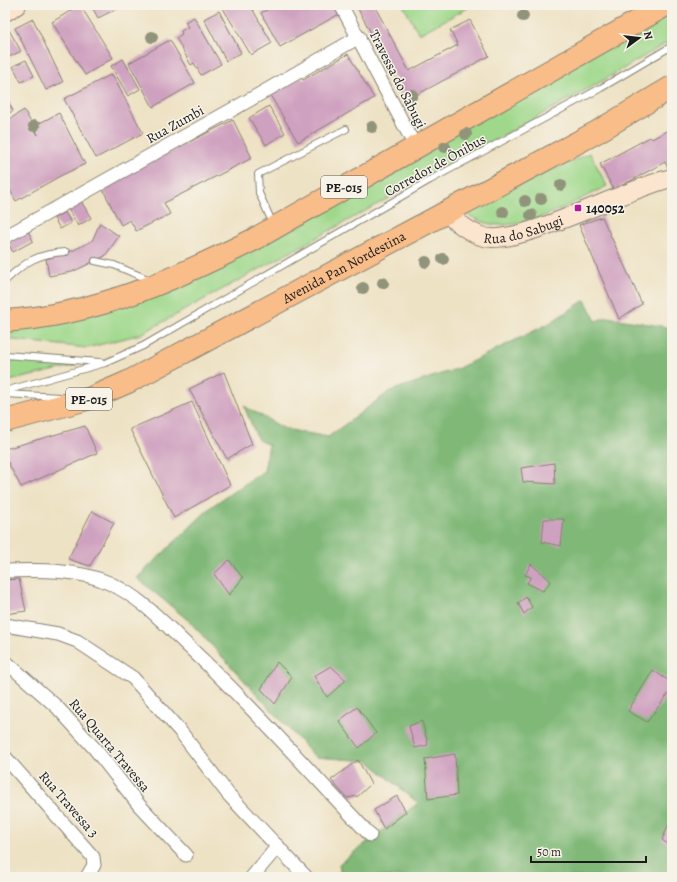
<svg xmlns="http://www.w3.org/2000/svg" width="677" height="882" font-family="Alegreya,serif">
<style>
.green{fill:#9fd88b;stroke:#5e7a54}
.forest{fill:#7fb877;stroke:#4e6a4a}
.building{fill:#cfa1c0}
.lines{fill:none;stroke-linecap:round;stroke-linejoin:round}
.lane-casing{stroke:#857f70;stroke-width:8}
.street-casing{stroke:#857f70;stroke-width:15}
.secondary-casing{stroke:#857f70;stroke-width:20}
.highway-casing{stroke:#857f70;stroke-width:24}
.lane{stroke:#fff;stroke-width:6}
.street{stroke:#fff;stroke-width:13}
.secondary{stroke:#fce5cf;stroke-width:18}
.highway{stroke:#f8bd88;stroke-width:22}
.tree{fill:#90947a}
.poi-dot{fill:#b5179e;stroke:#f7f3e8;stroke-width:1.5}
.labels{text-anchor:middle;stroke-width:3;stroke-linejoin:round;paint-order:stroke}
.shield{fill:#f7f3e8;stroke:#5e5c59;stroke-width:1}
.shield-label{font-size:13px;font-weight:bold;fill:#1c1c1c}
.street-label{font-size:14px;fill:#1c1c1c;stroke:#f7f3e8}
.poi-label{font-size:14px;font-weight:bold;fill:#1c1c1c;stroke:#f7f3e8;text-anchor:start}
</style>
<rect width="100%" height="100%" fill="#f7f3e8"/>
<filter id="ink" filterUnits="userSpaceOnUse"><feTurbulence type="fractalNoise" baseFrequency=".025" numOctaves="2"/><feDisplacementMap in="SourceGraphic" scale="8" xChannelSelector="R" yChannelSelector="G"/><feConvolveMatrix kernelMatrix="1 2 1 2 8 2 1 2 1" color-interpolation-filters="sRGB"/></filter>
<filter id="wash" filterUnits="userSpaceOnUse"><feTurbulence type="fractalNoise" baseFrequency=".012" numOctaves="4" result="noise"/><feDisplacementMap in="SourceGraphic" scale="16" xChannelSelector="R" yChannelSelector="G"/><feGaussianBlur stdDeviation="0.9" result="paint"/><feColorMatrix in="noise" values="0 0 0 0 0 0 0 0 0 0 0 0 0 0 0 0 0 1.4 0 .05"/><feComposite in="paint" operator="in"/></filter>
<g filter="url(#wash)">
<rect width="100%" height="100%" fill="#eee2c4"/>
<g class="green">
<polygon points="403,5 473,5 419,34"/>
<polygon points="672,5 672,40 597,84 141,334 87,348 5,339 5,328 100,313"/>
<path d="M590,153L607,186C573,202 537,226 498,225C486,225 471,217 462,211Z"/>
<polygon points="5,359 77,365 5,382"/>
</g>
<polygon class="forest" points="585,300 596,321 607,317 672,328 672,877 341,877 339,864 418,803 368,761 315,757 189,621 137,578 212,506 264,471 269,445 258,440 244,406 285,429 328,437 390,391 459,368 548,324"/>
<g id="blocks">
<g class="building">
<polygon points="80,5 113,58 85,75 52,22"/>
<polygon points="91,5 124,5 98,18"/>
<polygon points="221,5 250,5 272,43 251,55"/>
<polygon points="276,5 337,5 341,13 280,47 261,13"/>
<polygon points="356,5 374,5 409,71 458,45 450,30 470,20 489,56 407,100"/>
<polygon points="219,11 241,53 226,61 204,19"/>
<polygon points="194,17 221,64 201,75 194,63 191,65 176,38 182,34 181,31 188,27 185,22"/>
<polygon points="33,19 63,82 46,90 15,28"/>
<polygon points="9,30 21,51 7,58 10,64 5,66 5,32"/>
<polygon points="170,40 195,83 153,107 129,63"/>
<polygon points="348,54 374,98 298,142 270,95 301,77 303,80"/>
<polygon points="123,59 140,89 128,96 111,66"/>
<polygon points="26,60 34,76 21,82 13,66"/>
<polygon points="112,74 143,133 96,158 64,99"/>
<polygon points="5,94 13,111 5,115"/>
<polygon points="269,106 285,133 266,145 249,118"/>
<polygon points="24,110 38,135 34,126 59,113 85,164 60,176 16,201 5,181 5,122"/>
<polygon points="233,120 252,158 164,203 170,214 136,231 130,220 121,225 101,186"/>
<polygon points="672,128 672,168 668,168 665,162 614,190 600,164 650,137 652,139"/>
<polygon points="81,201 91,218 78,226 68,209"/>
<polygon points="65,212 71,223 60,229 54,218"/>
<polygon points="602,217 642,304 619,319 579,225"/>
<polygon points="100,223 119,236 105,256 72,272 49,276 46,259 72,251 92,241"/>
<polygon points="27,229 33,241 13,252 6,240"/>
<polygon points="224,372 252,444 227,459 189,389"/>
<polygon points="192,402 230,485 174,518 130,429"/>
<polygon points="85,426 97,453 21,487 5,457 5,449"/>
<polygon points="554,463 555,484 523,482 521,468"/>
<polygon points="92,511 114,523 90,566 68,559"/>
<polygon points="544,519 564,519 561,546 542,542"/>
<polygon points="229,560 243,578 229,595 214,574"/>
<polygon points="531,564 551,581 543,591 527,583 531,577 525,575"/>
<polygon points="19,579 26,611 5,614 5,580"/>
<polygon points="526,597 532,607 524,614 518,603"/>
<polygon points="277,662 292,677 275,704 261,689"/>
<polygon points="331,666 346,680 327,697 314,676"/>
<polygon points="653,670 672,683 672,689 647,722 628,711"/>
<polygon points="357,707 376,733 359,748 339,721"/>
<polygon points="422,721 428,745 415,748 409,726"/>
<polygon points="455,754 457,795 428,799 425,759"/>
<polygon points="358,760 371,784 358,796 347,798 331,780"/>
<polygon points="397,796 406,812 384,829 374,810"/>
<polygon points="672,816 672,847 662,840"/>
</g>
</g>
</g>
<g filter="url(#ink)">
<use href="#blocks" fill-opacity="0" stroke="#857f70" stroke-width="1"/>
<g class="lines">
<defs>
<g id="lane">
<polyline points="273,224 259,193 258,174 346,129"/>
<polyline points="95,261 114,265 150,280"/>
<path d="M5,281C25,262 38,253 66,252"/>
<polyline points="5,355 100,362"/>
<polyline points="5,391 105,363 143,346 430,180 601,88 672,46"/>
<polyline points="5,394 61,397"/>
</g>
<g id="street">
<polyline points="341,5 415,146"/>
<polyline points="5,237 260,94 359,37"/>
<path d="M5,571C39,570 78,569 109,583C139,596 164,623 187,645C251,705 309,771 370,835"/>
<polyline points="5,625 58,634 77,641 133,678 180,731 228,794 306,877"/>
<polyline points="5,661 57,707 95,749 139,805 186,855"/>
<polyline points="5,757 93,857 94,865 87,877"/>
<polyline points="252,877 278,846"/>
</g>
<g id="secondary">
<polyline points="5,12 17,5"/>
<path id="s1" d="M446,213C457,222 470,233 484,237C519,247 628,187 672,178"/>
</g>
<g id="highway">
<path d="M5,321C96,315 173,280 253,240L666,5"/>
<path id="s2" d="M5,421L91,398L128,382L597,132L672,87"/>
</g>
</defs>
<use href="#lane" class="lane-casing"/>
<use href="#street" class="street-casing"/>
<use href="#secondary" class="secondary-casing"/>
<use href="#highway" class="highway-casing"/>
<use href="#lane" class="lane"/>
<use href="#street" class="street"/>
<use href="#secondary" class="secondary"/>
<use href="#highway" class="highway"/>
</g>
<g class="tree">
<circle cx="523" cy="16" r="6"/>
<circle cx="152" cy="37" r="6"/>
<circle cx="412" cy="95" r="6"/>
<circle cx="34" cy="126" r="6"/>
<circle cx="372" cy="127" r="6"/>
<circle cx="466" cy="134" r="6"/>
<circle cx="445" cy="147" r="6"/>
<circle cx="561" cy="185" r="6"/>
<circle cx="541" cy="199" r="6"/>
<circle cx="525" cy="201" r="6"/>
<circle cx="503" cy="212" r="6"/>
<circle cx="531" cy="215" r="6"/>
<circle cx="443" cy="259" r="6"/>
<circle cx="426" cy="262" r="6"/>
<circle cx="383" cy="283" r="6"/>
<circle cx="363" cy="288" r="6"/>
</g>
</g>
<rect class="poi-dot" x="574" y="204" width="8" height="8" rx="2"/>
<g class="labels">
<g class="shield">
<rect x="321" y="176" width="46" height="22" rx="3"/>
<rect x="66" y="388" width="46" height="22" rx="3"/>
</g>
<g class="shield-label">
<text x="344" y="192">PE-015</text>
<text x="89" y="404">PE-015</text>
</g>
<g class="street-label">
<text transform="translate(398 79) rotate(63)" y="5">Travessa do Sabugi</text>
<text transform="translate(175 124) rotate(-29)" y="5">Rua Zumbi</text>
<text transform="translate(435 165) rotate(-29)" y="5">Corredor de Ônibus</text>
<text dy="5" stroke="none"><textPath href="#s1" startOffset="86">Rua do Sabugi</textPath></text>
<text dy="5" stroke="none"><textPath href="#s2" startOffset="374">Avenida Pan Nordestina</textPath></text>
<text transform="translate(110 745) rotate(50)" y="5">Rua Quarta Travessa</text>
<text transform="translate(69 804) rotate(49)" y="5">Rua Travessa 3</text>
</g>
<g class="poi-label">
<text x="586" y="213">140052</text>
</g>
</g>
<rect width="677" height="882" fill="none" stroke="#f7f3e8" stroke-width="20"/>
<g transform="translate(639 38) rotate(75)" stroke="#f7f3e8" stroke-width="3" paint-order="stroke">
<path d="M0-3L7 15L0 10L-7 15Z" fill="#1c1c1c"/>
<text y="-6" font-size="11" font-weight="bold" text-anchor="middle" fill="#1c1c1c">N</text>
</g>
<path d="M531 856v6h115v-6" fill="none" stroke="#1c1c1c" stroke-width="2"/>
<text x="537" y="856" font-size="12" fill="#1c1c1c" stroke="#f7f3e8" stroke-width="3" paint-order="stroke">50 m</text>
</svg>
